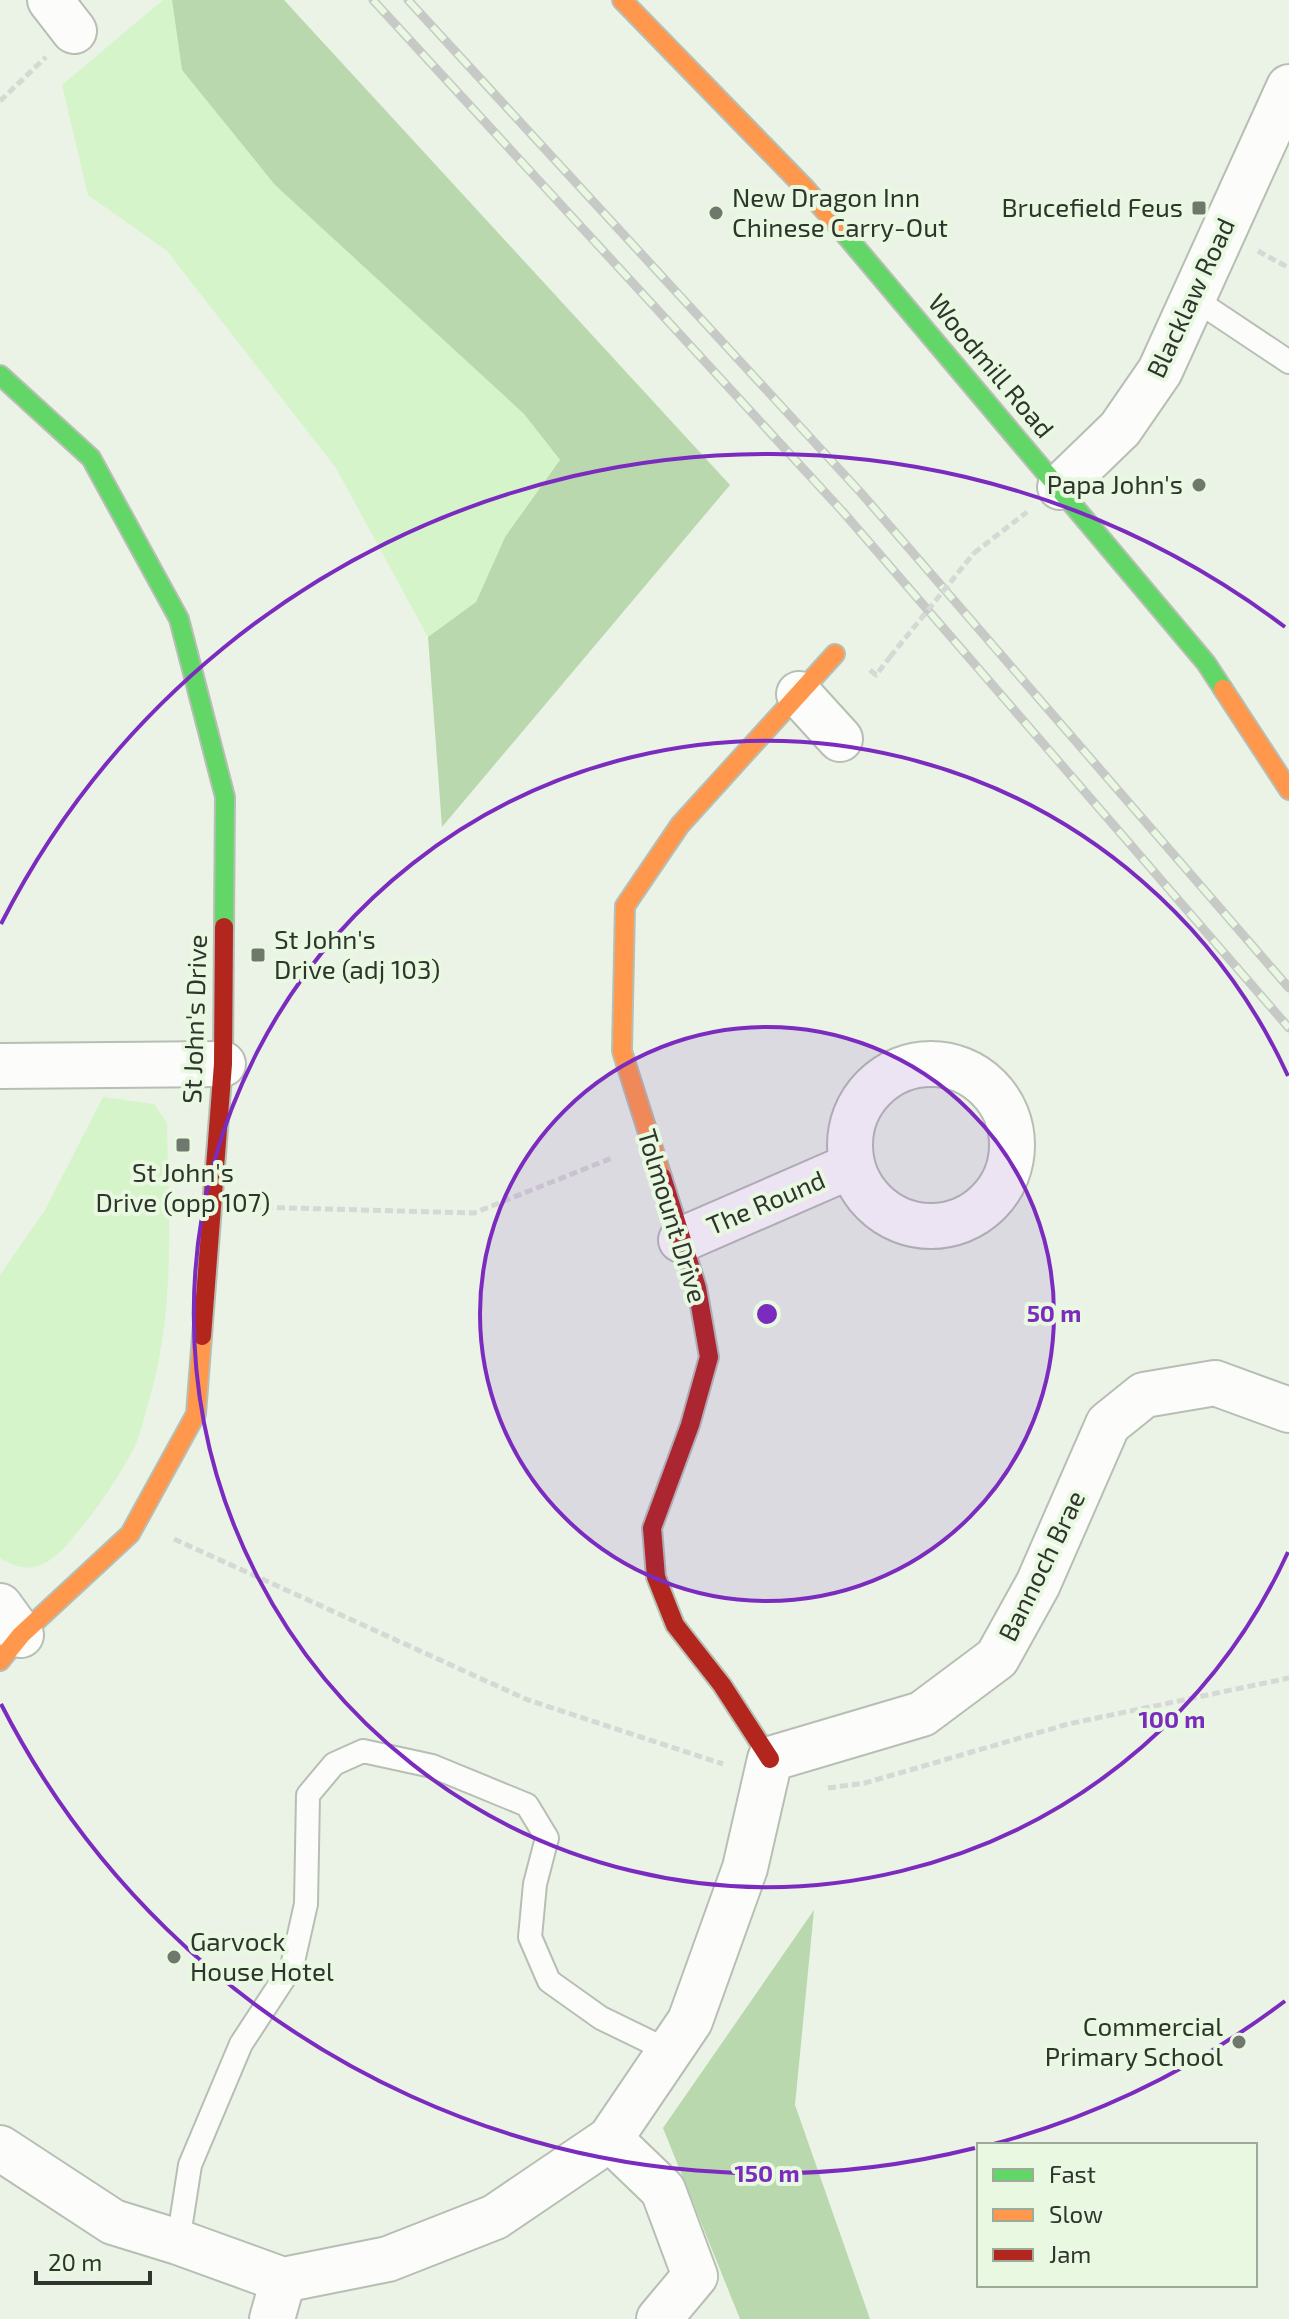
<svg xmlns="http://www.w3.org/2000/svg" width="1289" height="2319" font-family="'Exo 2',sans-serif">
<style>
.green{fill:#d6f4ca}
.forest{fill:#bad8ae}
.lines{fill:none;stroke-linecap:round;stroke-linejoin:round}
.lane-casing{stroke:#b7beb4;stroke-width:26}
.street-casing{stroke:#b7beb4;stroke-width:48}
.fast-casing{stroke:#b7beb4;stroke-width:22}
.slow-casing{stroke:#b7beb4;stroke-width:22}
.jam-casing{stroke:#b7beb4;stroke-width:22}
.path{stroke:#d5d8d4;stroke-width:5;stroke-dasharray:8 4;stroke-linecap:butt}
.lane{stroke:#fcfdfb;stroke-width:22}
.street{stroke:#fcfdfb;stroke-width:44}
.fast{stroke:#63d668;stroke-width:18}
.slow{stroke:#ff974d;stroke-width:18}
.jam{stroke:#b3261e;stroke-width:18}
.rail-casing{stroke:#c7c9c6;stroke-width:9}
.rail{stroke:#e8f8e1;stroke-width:6;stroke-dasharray:18;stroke-linecap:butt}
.path-bridge{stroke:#d5d8d4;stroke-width:5;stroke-dasharray:8 4;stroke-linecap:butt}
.ring{fill:none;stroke:#7b2cbf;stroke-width:4}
.poi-dot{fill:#70786e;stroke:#e8f8e1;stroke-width:3}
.labels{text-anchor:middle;stroke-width:8;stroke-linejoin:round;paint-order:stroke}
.poi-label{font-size:26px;fill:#2f352d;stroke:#e8f8e1;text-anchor:start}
.street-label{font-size:26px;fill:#2f352d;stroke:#e8f8e1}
.centre{fill:#7b2cbf;stroke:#e8f8e1;stroke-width:4}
.ring-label{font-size:24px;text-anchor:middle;font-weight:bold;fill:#7b2cbf;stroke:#e8f8e1;stroke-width:8;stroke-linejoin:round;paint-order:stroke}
</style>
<rect width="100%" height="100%" fill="#eaf3e6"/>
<g class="green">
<polygon points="163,0 172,0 182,70 275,185 524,414 560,461 505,537 476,602 428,637 336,468 167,251 88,195 62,85"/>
<path d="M103,1097L154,1104L167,1123C169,1219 176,1315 147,1407C143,1421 140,1436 134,1448C118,1478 98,1508 76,1534C54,1561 34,1580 0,1558V1275L45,1210Z"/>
</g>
<g class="forest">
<polygon points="172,0 284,0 730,485 442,827 428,637 476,602 505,537 560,460 524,414 275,185 182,70"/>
<polygon points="814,1910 795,2105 870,2319 740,2319 663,2128"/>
</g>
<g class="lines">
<defs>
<g id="lane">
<polyline points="1193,298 1289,362"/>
<polyline points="178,2242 190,2165 241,2044 292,1966 306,1904 308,1795 334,1764 363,1751 432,1766 527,1805 547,1838 535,1884 530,1937 549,1981 601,2018 669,2051"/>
</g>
<g id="street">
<polyline points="50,0 74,31"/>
<polyline points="1060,487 1120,429 1160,371 1289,87"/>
<polyline points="799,694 840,739"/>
<circle cx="931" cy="1145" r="81"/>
<polyline points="0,1066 223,1064"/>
<polyline points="681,1240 851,1166"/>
<polyline points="0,1606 21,1635"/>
<polyline points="610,2139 663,2190 695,2276 659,2319"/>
<polyline points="0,2148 113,2222 178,2242 283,2280 388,2259 495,2217 610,2139 690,2021 745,1868 770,1759 922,1714 997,1658 1038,1584 1108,1424 1144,1395 1215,1383 1289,1410"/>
<polyline points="272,2319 283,2280"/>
</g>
<g id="fast">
<polyline points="837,225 1206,663 1223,689"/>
<polyline points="0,375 91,458 179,619 225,797 224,927"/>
</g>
<g id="slow">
<polyline points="622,0 805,188 837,225"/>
<polyline points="1223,689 1289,790"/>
<polyline points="662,1177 622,1051 625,906 680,825 835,654"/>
<polyline points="0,1661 21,1635 130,1534 196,1414 202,1336"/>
</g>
<g id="jam">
<polyline points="662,1177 697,1288 709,1357 690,1425 652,1528 656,1577 675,1625 722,1685 770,1759"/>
<polyline points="202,1336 223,1064 224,927"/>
</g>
</defs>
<use href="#lane" class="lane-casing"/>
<use href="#street" class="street-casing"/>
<use href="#fast" class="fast-casing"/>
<use href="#slow" class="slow-casing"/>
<use href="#jam" class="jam-casing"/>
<g class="path">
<polyline points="0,101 46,57"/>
<polyline points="1258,251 1289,268"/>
<polyline points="974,553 1027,512"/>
<polyline points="870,670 876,675 890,657"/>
<polyline points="253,1207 474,1213 612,1158"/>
<polyline points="174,1539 528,1700 723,1764"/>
<polyline points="828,1788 865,1783 1068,1724 1289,1678"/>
</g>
<use href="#lane" class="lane"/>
<use href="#street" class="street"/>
<use href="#fast" class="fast"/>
<use href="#slow" class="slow"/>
<use href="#jam" class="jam"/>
<defs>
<g id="rail">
<polyline points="373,0 843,512 1289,1028"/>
<polyline points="408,0 862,494 1289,988"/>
</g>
</defs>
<use href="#rail" class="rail-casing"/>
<use href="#rail" class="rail"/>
<polyline class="path-bridge" points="890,657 974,553"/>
</g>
<circle cx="767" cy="1314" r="287" fill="#7b2cbf" fill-opacity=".12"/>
<g class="ring">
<circle cx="767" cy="1314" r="287"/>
<path d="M1288 1552A573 573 0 1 1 1288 1076"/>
<path d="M1285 2001A860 860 0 0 1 990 2145M975 2148A860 860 0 0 1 1 1704M1 924A860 860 0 0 1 1285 627"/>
</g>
<g class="poi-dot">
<rect x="1191" y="200" width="16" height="16" rx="4"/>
<circle cx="716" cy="213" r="8"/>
<circle cx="1199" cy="485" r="8"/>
<rect x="250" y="947" width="16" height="16" rx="4"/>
<rect x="175" y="1137" width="16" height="16" rx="4"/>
<circle cx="174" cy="1957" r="8"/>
<circle cx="1239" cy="2042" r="8"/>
</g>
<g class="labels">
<g class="poi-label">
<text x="732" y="207">New Dragon Inn<tspan x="732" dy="30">Chinese Carry-Out</tspan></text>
<text x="1183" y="217" text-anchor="end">Brucefield Feus</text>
<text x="1183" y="494" text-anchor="end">Papa John's</text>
<text x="274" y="949">St John's<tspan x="274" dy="30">Drive (adj 103)</tspan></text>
<text x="183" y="1182" text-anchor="middle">St John's<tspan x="183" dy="30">Drive (opp 107)</tspan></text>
<text x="190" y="1951">Garvock<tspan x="190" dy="30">House Hotel</tspan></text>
<text x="1223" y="2036" text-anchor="end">Commercial<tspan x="1223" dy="30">Primary School</tspan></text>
</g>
<g class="street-label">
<text transform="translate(1191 298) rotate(-65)" y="9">Blacklaw Road</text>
<text transform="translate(991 366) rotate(50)" y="9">Woodmill Road</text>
<text transform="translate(195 1019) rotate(-88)" y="9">St John's Drive</text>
<text transform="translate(766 1203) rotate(-23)" y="9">The Round</text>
<text transform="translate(672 1216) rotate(73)" y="9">Tolmount Drive</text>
<text transform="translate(1042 1566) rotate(-64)" y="9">Bannoch Brae</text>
</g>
</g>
<circle cx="767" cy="1314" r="12" class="centre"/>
<g class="ring-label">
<text x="1054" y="1322">50 m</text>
<text x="1172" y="1728">100 m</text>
<text x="767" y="2182">150 m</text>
</g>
<rect x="977" y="2143" width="280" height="144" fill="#e8f8e1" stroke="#9eaa99" stroke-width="2"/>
<rect x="993" y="2169" width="40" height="12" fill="#63d668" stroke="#9eaa99" stroke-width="2"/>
<text x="1049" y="2183" font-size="24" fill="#2f352d">Fast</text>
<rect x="993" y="2209" width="40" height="12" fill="#ff974d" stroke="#9eaa99" stroke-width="2"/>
<text x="1049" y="2223" font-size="24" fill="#2f352d">Slow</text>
<rect x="993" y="2249" width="40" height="12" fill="#b3261e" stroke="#9eaa99" stroke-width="2"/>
<text x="1049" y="2263" font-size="24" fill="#2f352d">Jam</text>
<path d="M36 2271v12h114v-12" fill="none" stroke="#2f352d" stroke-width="4"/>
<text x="48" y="2271" font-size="24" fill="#2f352d" stroke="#e8f8e1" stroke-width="6" paint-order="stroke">20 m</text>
</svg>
